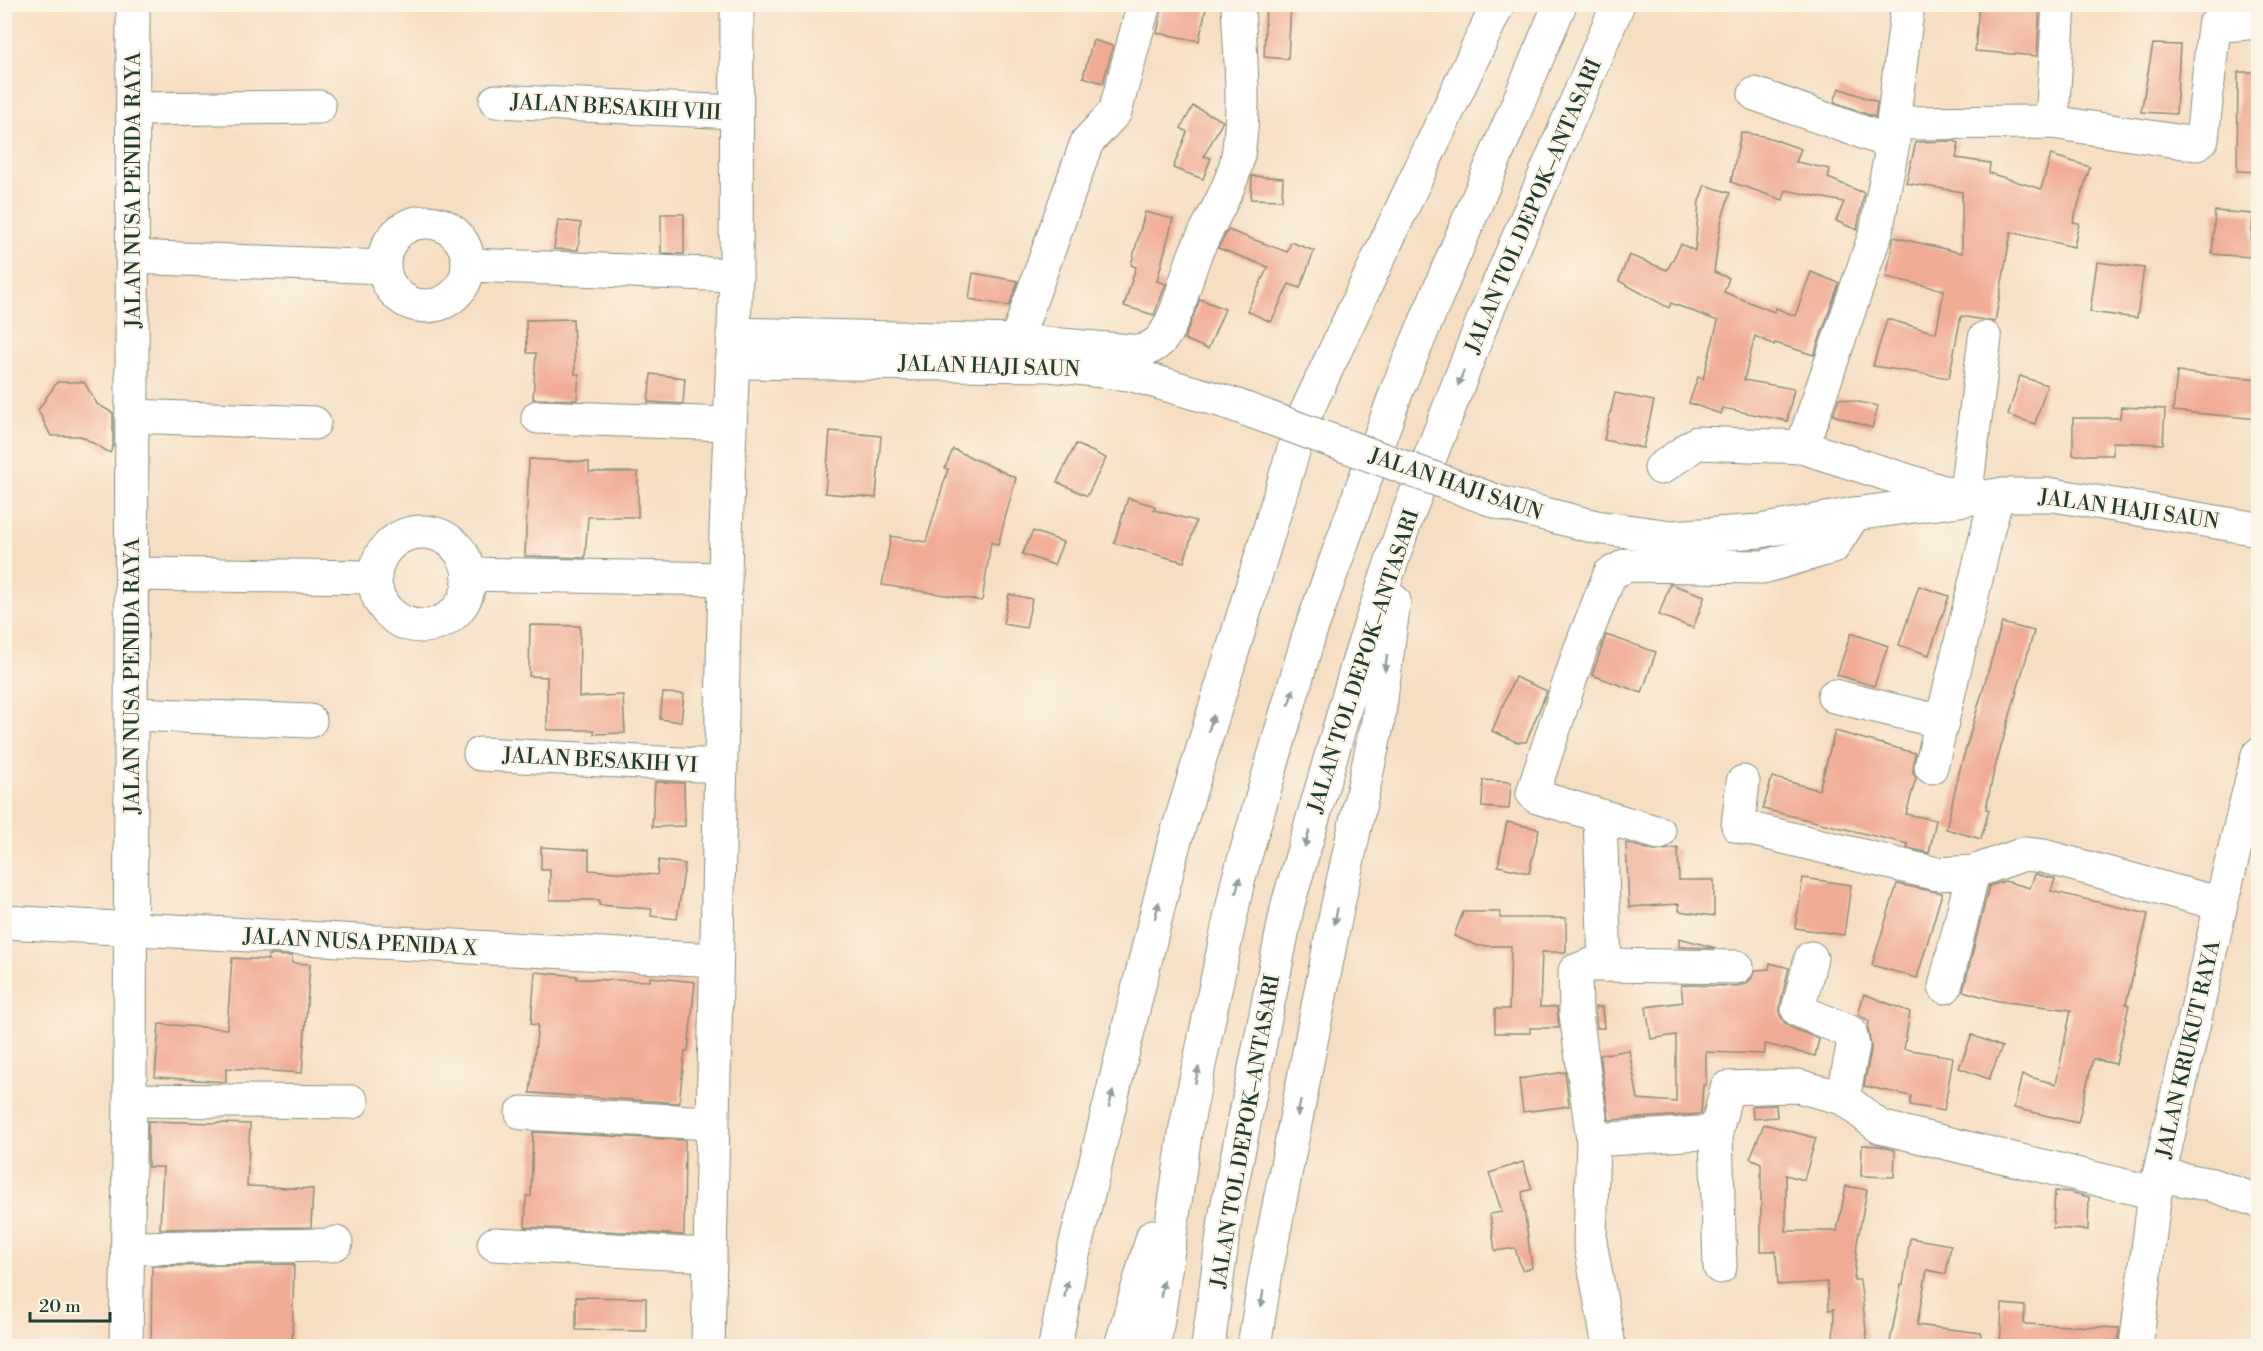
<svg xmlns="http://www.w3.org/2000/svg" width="2263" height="1351" font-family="'Libre Bodoni',serif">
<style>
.building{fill:#f0ab95}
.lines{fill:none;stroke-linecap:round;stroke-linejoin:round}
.minor-casing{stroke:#8a8e7c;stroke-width:35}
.highway-casing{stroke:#8a8e7c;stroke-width:35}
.minor{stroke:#fff;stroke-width:33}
.highway{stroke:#fff;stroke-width:33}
.minor-bridge-casing{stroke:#8a8e7c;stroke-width:35;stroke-linecap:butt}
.minor-bridge{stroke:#fff;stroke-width:33}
.oneway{fill:#8f9e9a}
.labels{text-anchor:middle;stroke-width:4.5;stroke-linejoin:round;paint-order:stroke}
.street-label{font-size:21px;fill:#1f3d34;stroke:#fcf5e5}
</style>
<rect width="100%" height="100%" fill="#fcf5e5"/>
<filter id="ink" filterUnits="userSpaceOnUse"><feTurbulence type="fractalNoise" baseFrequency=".0167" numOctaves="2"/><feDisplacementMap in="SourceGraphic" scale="12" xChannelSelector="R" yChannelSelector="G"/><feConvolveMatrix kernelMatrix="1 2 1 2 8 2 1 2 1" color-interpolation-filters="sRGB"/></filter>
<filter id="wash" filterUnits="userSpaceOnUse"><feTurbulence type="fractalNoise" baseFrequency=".008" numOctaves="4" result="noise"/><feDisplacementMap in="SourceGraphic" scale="24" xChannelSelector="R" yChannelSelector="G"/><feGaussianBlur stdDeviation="1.35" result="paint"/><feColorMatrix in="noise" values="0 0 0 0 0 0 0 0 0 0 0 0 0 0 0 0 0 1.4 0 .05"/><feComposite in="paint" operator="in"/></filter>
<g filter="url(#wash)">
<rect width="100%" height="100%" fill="#f6dec3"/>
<g id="blocks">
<g class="building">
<polygon points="1163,4 1207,4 1199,41 1157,33"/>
<polygon points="1266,4 1291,4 1288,59 1264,57"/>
<polygon points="1979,4 2040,4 2037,56 1975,51"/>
<polygon points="1093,40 1113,46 1103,83 1083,77"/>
<polygon points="2153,44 2180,45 2176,114 2141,112"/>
<polygon points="2238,72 2259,72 2259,172 2237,171"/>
<polygon points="1839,88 1877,102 1875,117 1834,102"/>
<polygon points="1193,106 1223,121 1204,156 1211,158 1203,179 1173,168 1187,132 1181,128"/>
<polygon points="1741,132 1767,137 1801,149 1796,162 1830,169 1828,178 1864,193 1857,230 1836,221 1844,202 1786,190 1783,200 1731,182"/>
<polygon points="1954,141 1959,143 1956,158 1990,163 1989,173 2041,189 2051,155 2090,167 2073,222 2079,223 2074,247 2011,232 1995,322 1961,316 1949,378 1873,366 1887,319 1936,333 1944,290 1886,277 1894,237 1962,253 1962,192 1906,183 1916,142"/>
<polygon points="1252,176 1283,178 1282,200 1251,199"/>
<polygon points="1705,185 1730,193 1721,222 1714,272 1729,278 1724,292 1774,312 1776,308 1795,316 1811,272 1839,283 1814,355 1775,343 1774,345 1755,336 1744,380 1794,389 1787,421 1723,408 1721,414 1689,403 1698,377 1703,379 1718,321 1671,303 1669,308 1619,281 1629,255 1667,270 1681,244 1695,251 1699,201"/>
<polygon points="2215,211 2253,214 2250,257 2212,254"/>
<polygon points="1145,212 1173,219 1157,281 1166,284 1154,315 1124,306 1136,267 1131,265"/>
<polygon points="661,214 684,214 684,254 661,253"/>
<polygon points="558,220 581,223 578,250 554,249"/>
<polygon points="1228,230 1287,252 1291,242 1314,251 1300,288 1289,284 1271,322 1247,311 1268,267 1218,248"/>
<polygon points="2097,262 2144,268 2137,318 2090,312"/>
<polygon points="973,273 1018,281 1009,306 969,299"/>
<polygon points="1200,299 1225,309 1208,349 1184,339"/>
<polygon points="573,319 575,374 579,374 577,400 533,399 536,353 527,353 526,320"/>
<polygon points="2177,372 2259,379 2259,419 2173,411"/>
<polygon points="651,374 685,378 683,404 648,402"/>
<polygon points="2020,376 2047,385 2035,424 2008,415"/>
<polygon points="57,382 84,382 97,404 113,413 113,446 110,453 81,436 51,436 38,410"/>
<polygon points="1615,393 1654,401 1643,448 1604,440"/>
<polygon points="1839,398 1878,406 1872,428 1833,415"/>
<polygon points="2121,407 2165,409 2163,444 2113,442 2113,455 2073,455 2073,418 2120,418"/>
<polygon points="830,431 881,436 876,498 825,493"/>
<polygon points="1076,444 1106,458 1087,496 1057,482"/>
<polygon points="953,449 1016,478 998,545 991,542 982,601 882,585 891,536 926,542 948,469 945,468"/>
<polygon points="529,459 589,462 589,472 638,472 638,517 588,517 585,558 525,556"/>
<polygon points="1128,498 1155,506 1154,510 1196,521 1184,562 1114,543"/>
<polygon points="1033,531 1063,542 1054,565 1022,554"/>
<polygon points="1670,584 1705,596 1693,628 1659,615"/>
<polygon points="1919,586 1949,596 1929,655 1899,645"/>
<polygon points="1009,594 1032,599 1026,628 1003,624"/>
<polygon points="2002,623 2034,631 1993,775 1986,809 1989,810 1981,839 1946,829 1960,769"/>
<polygon points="530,625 580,626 579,697 623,695 625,733 594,734 594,730 547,730 547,677 529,676"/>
<polygon points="1851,633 1888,646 1874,686 1837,675"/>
<polygon points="1606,635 1656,652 1642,693 1592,675"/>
<polygon points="1515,677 1547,691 1526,742 1517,742 1492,731"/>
<polygon points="663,693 684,694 681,722 660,719"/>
<polygon points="1835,731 1915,753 1913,772 1916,778 1906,814 1936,820 1929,853 1907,848 1908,844 1763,809 1772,777 1819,790"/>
<polygon points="1483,780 1511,782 1509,809 1482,807"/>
<polygon points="655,782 684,783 685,826 652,827"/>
<polygon points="1507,822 1539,829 1529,873 1498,866"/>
<polygon points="1626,843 1654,851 1678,848 1679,880 1714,880 1714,916 1679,911 1679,904 1629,907"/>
<polygon points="541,847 589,850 589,870 657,875 659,860 685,864 677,919 651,916 652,909 599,905 599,900 550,900 550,870 541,870"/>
<polygon points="2035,874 2055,879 2051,891 2148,914 2126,1004 2129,1005 2116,1064 2093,1059 2078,1123 2014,1108 2022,1075 2056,1084 2071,1010 1998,1001 1963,991 1989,886 2005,881 2030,888"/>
<polygon points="1803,878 1851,885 1844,935 1795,928"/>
<polygon points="1897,884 1942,893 1917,978 1872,965"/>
<polygon points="1463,912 1500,912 1500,918 1566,918 1566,952 1542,952 1540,1007 1557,1007 1559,1028 1530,1028 1530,1033 1495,1033 1495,1009 1509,1009 1511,946 1478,946 1454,936"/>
<polygon points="1679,938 1716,948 1679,947"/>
<polygon points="268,955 292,956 292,963 310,964 302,1073 226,1068 226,1082 155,1077 159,1024 227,1029 232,958 268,960"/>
<polygon points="1770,963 1789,968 1780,1005 1780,1015 1784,1022 1790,1027 1819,1039 1815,1056 1765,1044 1765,1054 1706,1052 1706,1085 1703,1085 1701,1114 1609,1120 1600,1055 1629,1050 1638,1099 1676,1102 1676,1035 1651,1039 1646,1007 1683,1002 1681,985 1737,986 1746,984 1753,977 1755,970 1769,969"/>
<polygon points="535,972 577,976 577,979 650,981 650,977 695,982 688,1051 685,1051 679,1103 530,1093 538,1025 531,1024"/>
<polygon points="1864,994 1910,1012 1904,1049 1953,1057 1944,1111 1910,1105 1911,1096 1864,1086 1871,1049 1868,1028 1869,1021 1858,1015"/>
<polygon points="1595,1007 1602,1007 1604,1028 1597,1028"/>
<polygon points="1972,1035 2002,1047 1989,1079 1959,1068"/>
<polygon points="1565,1072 1569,1106 1523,1112 1519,1079"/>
<polygon points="1776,1105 1777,1117 1753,1119 1752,1106"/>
<polygon points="148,1121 250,1124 247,1186 313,1189 311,1227 160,1229 163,1167 148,1167"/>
<polygon points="1764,1124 1816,1138 1804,1180 1786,1175 1786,1231 1837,1231 1846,1186 1867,1190 1857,1243 1854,1280 1860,1280 1868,1347 1833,1347 1834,1309 1829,1310 1827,1282 1778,1285 1776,1251 1761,1251 1761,1163 1750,1158"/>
<polygon points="533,1132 685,1140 684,1235 525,1227 526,1196 531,1196"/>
<polygon points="1862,1145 1879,1146 1895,1150 1894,1177 1861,1176"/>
<polygon points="1523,1162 1532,1189 1522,1192 1532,1268 1522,1270 1515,1248 1495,1251 1490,1214 1502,1212 1489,1173"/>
<polygon points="2055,1191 2070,1192 2089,1197 2088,1230 2053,1228"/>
<polygon points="1910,1238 1951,1245 1946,1274 1927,1270 1917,1325 1981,1333 1980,1347 1889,1347 1901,1285 1903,1285"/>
<polygon points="294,1264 292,1347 151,1347 152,1266"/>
<polygon points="576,1297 646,1298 646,1331 576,1330"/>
<polygon points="2002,1304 2025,1306 2024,1324 2119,1328 2118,1347 2000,1347"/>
</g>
</g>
</g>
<g filter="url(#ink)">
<use href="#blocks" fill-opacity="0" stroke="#8a8e7c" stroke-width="1.5"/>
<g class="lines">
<defs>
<g id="minor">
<polyline points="1755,94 1893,143"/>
<polyline points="496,101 736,112"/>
<polyline points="133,109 319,107"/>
<polyline points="2052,122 2059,4"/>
<polyline points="1893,123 2052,122 2196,144 2202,139 2214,26 2258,22"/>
<circle cx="426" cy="264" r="42"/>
<polyline points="133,257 383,267"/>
<polyline points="468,265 736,275"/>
<path d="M733,334L1016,341L1141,352C1150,348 1158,344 1163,337C1180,312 1185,279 1196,252C1210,220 1232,189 1238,155C1246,106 1240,54 1238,4"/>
<polyline points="1016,341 1087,142 1115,112 1144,4"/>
<polyline points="732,362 1050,365 1129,374 1229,403"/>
<polyline points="132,416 314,423"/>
<polyline points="538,417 729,424"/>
<polyline points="1802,447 1876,232 1893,143 1893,123 1908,4"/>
<polyline points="1661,468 1697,443 1802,447 1965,499 1985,338"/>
<polyline points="1501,503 1596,527 1672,537 1760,531 1854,514 1998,495 2054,495 2258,529"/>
<circle cx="422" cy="579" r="47"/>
<polyline points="132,574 374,577"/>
<polyline points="469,574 725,579"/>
<polyline points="1834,696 1942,722"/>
<polyline points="132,714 310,721"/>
<polyline points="480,754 720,766"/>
<polyline points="1931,767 1989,525 1998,495"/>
<polyline points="1743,782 1738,826 1937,874 1973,872 2024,854 2043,856 2221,904"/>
<polyline points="1600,816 1605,965 1737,967"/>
<polyline points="1659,833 1537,797 1533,793 1580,650 1610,574 1627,565 1763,567 1833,547 1854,514"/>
<polyline points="4,922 716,960"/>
<polyline points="1811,958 1798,1010 1850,1032 1853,1046 1843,1098"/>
<polyline points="1945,987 1973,872"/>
<polyline points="130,1100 352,1102"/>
<polyline points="522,1113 711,1123"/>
<polyline points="1593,1140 1576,1014 1575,971 1591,965 1605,965"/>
<polyline points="2159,1175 2212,1185 2258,1201"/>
<polyline points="494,1244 709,1255"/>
<polyline points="129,1248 330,1245 336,1243"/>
<polyline points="1720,1267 1716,1132 1727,1088 1798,1086 1843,1098 1880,1127 2155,1193"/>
<polyline points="126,1346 130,1100 133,4"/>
<polyline points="708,1346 726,532 736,275 737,4"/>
<polyline points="1609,1346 1590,1242 1593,1140 1716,1132"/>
<polyline points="2136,1346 2155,1193 2221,904 2258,755"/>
</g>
<g id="highway">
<polyline points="1055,1346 1070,1267 1173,847 1303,419 1498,4"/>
<polyline points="1121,1346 1153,1236"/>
<polyline points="1154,1346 1186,1127 1238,881 1309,635 1397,390 1560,4"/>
<polyline points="1208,1346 1226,1213 1288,904 1361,653 1405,522 1482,323 1618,4"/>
<polyline points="1254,1346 1266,1272 1337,909 1378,721 1394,601"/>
</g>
</defs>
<use href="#minor" class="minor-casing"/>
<use href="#highway" class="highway-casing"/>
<use href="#minor" class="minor"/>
<use href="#highway" class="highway"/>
<defs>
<polyline id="minor-bridge" points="1229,403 1501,503"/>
</defs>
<use href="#minor-bridge" class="minor-bridge-casing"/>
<use href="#minor-bridge" class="minor-bridge"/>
</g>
<defs><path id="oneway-solid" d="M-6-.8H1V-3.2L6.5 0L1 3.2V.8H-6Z" transform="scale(1.5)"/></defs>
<g class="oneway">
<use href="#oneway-solid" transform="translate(1461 378) rotate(111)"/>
<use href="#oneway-solid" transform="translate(1386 663) rotate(98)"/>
<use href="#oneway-solid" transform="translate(1291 697) rotate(-74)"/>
<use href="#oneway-solid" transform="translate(1211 723) rotate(-73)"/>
<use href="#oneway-solid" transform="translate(1307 839) rotate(106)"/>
<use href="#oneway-solid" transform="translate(1238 885) rotate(-77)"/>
<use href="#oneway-solid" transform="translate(1157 910) rotate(-76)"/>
<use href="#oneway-solid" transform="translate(1336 916) rotate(101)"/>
<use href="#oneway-solid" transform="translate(1197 1075) rotate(-78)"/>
<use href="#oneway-solid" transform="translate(1111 1099) rotate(-76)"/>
<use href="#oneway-solid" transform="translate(1299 1108) rotate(101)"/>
<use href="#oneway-solid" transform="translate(1066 1289) rotate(-79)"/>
<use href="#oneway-solid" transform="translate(1162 1289) rotate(-82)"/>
<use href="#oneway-solid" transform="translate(1262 1299) rotate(99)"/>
</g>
</g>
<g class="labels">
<g class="street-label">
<text transform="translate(616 107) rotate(3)" y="7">JALAN BESAKIH VIII</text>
<text transform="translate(133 190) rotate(-90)" y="7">JALAN NUSA PENIDA RAYA</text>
<text transform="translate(1533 206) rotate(-67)" y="7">JALAN TOL DEPOK–ANTASARI</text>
<text transform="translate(989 366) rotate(2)" y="7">JALAN HAJI SAUN</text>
<text transform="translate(1456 484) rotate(19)" y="7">JALAN HAJI SAUN</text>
<text transform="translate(2129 509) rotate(8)" y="7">JALAN HAJI SAUN</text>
<text transform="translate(1363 661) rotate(-72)" y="7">JALAN TOL DEPOK–ANTASARI</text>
<text transform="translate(132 676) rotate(-90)" y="7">JALAN NUSA PENIDA RAYA</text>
<text transform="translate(600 760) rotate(3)" y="7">JALAN BESAKIH VI</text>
<text transform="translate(360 942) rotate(3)" y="7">JALAN NUSA PENIDA X</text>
<text transform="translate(2188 1049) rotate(-77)" y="7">JALAN KRUKUT RAYA</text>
<text transform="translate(1245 1131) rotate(-80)" y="7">JALAN TOL DEPOK–ANTASARI</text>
</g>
</g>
<rect width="2263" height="1351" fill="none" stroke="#fcf5e5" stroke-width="24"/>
<path d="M30 1312v9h80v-9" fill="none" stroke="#1f3d34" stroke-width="3"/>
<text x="39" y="1312" font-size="18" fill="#1f3d34" stroke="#fcf5e5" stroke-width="4.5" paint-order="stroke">20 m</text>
</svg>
